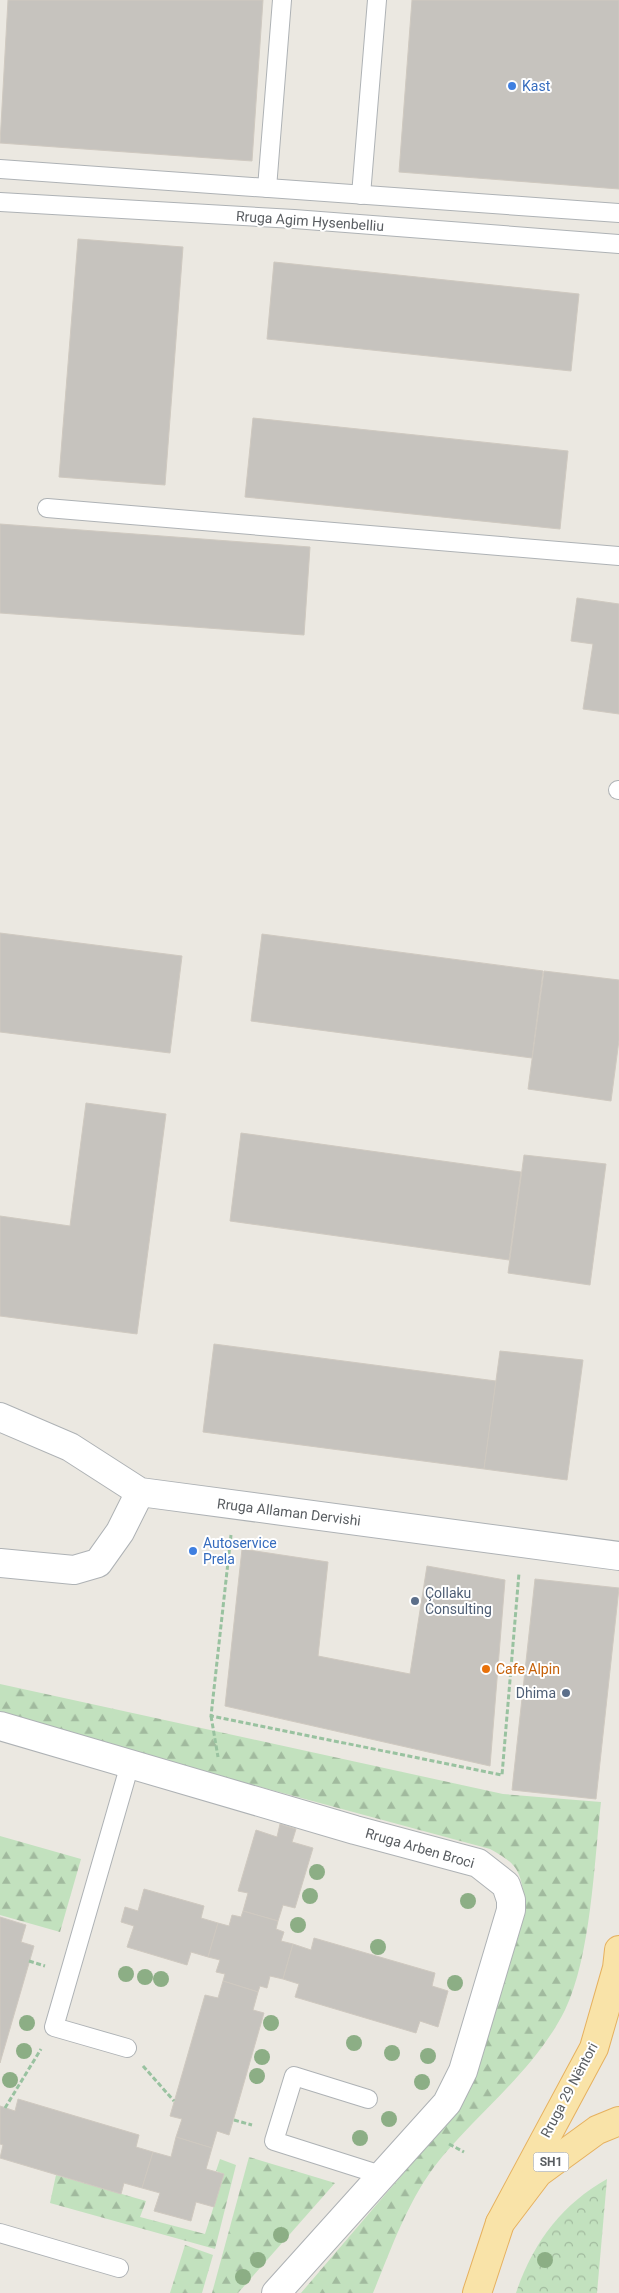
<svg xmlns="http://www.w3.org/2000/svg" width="619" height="2293" font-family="Roboto,sans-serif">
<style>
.forest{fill:url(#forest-firs)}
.park{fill:url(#park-crowns)}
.building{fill:#c6c3be;stroke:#cfc9c0}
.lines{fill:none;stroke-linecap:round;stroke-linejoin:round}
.lane-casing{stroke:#aeb2b5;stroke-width:20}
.street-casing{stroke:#aeb2b5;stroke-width:30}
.primary-casing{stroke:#e6b15f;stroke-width:30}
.path{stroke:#99c2a0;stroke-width:3;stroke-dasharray:5 2.5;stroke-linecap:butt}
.lane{stroke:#fff;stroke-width:18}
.street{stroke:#fff;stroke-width:28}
.primary{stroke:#f9e3a8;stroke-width:28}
.tree{fill:#8cae85}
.shop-dot{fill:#3f7fe0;stroke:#fff;stroke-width:2}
.service-dot{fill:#5c6f8a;stroke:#fff;stroke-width:2}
.food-dot{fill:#e8710a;stroke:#fff;stroke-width:2}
.labels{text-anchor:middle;stroke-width:4;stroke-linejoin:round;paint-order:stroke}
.shield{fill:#fff;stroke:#8b8e90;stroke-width:1}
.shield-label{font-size:12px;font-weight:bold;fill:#595d61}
.shop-label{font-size:14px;fill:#366cbe;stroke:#fff;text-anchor:start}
.street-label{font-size:14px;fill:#595d61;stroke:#fff}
.service-label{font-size:14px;fill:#4e5e75;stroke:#fff;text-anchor:start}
.food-label{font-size:14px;fill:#c56008;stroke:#fff;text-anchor:start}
</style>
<defs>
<pattern id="forest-firs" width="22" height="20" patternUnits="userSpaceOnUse" patternTransform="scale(1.25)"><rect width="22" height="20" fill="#c2e1be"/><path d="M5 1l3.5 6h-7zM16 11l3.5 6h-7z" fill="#a1ba9e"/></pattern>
<pattern id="park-crowns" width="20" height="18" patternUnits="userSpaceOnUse" patternTransform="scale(1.25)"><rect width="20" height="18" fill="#c2e1be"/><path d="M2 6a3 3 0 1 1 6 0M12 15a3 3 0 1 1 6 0" fill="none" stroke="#a1ba9e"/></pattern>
</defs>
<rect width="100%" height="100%" fill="#ebe8e1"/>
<g class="forest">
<path d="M0,1684L503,1794L601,1802C594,1863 591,1956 565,2010C534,2072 476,2113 434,2167C406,2205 391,2250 373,2293H301L449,2120L471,2088L524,1897C520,1868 515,1863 490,1849L238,1781L0,1712Z"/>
<polygon points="0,1836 81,1859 60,1932 0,1915"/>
<polygon points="249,2157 335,2183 238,2293 212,2293"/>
<polygon points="220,2159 236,2165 215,2249 50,2203 56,2175 146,2201 140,2217 205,2234 224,2174 216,2171"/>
<polygon points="185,2245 213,2255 202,2293 170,2293"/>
</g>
<path class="park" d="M607,2179L597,2293H516C532,2244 562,2204 607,2179Z"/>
<g class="building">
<polygon points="8,0 263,0 252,161 0,143"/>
<polygon points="412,0 619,0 619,189 399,172"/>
<polygon points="78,239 183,247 165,485 59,477"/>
<polygon points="274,262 579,294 571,371 267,339"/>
<polygon points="253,418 568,451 560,529 245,497"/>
<polygon points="0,524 310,547 304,635 0,613"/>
<polygon points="577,598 619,604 619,714 583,709 593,644 571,641"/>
<polygon points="0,933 182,956 170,1053 0,1032"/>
<polygon points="262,934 543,971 532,1058 251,1021"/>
<polygon points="544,971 619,980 619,1040 611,1101 528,1089"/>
<polygon points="86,1103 166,1114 137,1334 0,1316 0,1216 70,1226"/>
<polygon points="241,1133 521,1172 509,1260 230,1221"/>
<polygon points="524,1155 606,1164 590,1285 508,1273"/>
<polygon points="214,1344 496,1381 484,1469 203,1432"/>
<polygon points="500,1351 583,1360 567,1480 484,1469"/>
<polygon points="242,1549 328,1562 318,1656 410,1674 427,1566 505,1580 490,1766 225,1706"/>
<polygon points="535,1579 619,1588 596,1799 512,1790"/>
<polygon points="280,1824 296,1829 292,1842 313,1848 295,1908 283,1905 278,1921 243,1911 248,1893 238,1891 256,1830 277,1837"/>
<polygon points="144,1889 204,1906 201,1918 218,1923 208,1957 191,1952 187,1965 127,1947 134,1926 121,1922 125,1907 138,1911"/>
<polygon points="243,1911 278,1921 276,1929 284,1932 281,1941 293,1944 283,1979 270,1976 267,1988 260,1986 258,1992 223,1981 225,1974 216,1972 220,1960 208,1957 218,1923 229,1926 232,1915 241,1917"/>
<polygon points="0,1917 26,1925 21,1942 34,1946 0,2063"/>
<polygon points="314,1938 435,1973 432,1986 448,1991 438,2027 420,2021 416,2033 295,1997 299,1984 283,1979 293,1944 311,1950"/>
<polygon points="223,1981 258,1992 253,2010 264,2013 229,2135 217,2131 212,2148 176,2137 182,2119 170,2116 205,1995 218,1998"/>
<polygon points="18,2099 139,2135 136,2147 153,2152 142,2188 124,2183 121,2194 0,2158 3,2145 0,2144 0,2106 15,2111"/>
<polygon points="176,2137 212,2148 206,2169 224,2174 214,2207 196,2202 191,2221 154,2211 160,2193 142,2188 153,2152 171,2157"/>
</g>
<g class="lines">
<defs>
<g id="lane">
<polyline points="0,169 619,213"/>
<polyline points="267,188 282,0"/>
<polyline points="361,195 377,0"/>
<polyline points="0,202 294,219 619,244"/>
<polyline points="47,508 619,556"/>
<polyline points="618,790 619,790"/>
<polyline points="127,2048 54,2027 130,1764"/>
<polyline points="368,2099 294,2076 274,2141 381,2175"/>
<polyline points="0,2233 119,2268"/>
</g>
<g id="street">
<polyline points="0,1417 70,1447 140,1492 619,1556"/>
<polyline points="0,1563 74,1570 98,1563 120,1532 140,1492"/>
<polyline points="0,1726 355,1830 478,1863 506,1885 511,1900 511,1910 463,2071 447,2103 276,2293"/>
</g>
<g id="primary">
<polyline points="500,2223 594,2048 617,1968 619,1950"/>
<polyline points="477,2293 500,2223 538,2173 597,2130 619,2121"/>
</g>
</defs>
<use href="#lane" class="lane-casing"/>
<use href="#street" class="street-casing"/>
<use href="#primary" class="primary-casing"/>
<g class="path">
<polyline points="231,1535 211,1716 502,1775 519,1573"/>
<polyline points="211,1716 218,1757"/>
<polyline points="29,1961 45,1966"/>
<polyline points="143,2066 174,2101"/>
<polyline points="5,2108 41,2049"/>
<polyline points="234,2120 252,2125"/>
<polyline points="449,2144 464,2152"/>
</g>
<use href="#lane" class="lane"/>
<use href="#street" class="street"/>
<use href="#primary" class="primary"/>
</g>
<g class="tree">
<circle cx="317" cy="1872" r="8"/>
<circle cx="310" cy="1896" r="8"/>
<circle cx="468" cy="1901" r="8"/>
<circle cx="298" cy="1925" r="8"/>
<circle cx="378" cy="1947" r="8"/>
<circle cx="126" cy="1974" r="8"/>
<circle cx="145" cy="1977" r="8"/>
<circle cx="161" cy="1979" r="8"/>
<circle cx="455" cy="1983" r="8"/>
<circle cx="27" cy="2023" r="8"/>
<circle cx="271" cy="2023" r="8"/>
<circle cx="354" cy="2043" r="8"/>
<circle cx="24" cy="2051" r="8"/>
<circle cx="392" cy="2053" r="8"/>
<circle cx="428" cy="2056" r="8"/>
<circle cx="262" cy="2057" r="8"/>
<circle cx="257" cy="2076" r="8"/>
<circle cx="10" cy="2080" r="8"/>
<circle cx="422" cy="2082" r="8"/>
<circle cx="389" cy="2119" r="8"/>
<circle cx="360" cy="2138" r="8"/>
<circle cx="281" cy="2235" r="8"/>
<circle cx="258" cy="2260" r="8"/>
<circle cx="545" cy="2260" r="8"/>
<circle cx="243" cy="2277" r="8"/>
</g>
<g class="shop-dot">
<circle cx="512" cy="86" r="5"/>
<circle cx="193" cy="1551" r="5"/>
</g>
<g class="service-dot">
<circle cx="415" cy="1601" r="5"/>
<circle cx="566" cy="1693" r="5"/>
</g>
<circle class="food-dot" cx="486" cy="1669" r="5"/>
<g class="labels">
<rect class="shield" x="533.5" y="2152.5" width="35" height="19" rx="4"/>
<g class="shield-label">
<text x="551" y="2166">SH1</text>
</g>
<g class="shop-label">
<text x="522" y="91">Kast</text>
<text x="203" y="1548">Autoservice<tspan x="203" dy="16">Prela</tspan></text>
</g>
<g class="street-label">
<text transform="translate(310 221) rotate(4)" y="5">Rruga Agim Hysenbelliu</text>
<text transform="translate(289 1512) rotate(7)" y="5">Rruga Allaman Dervishi</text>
<text transform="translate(420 1848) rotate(16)" y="5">Rruga Arben Broci</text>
<text transform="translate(569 2090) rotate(-62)" y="5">Rruga 29 Nëntori</text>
</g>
<g class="service-label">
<text x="425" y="1598">Çollaku<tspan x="425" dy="16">Consulting</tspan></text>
<text x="556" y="1698" text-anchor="end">Dhima</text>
</g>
<g class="food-label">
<text x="496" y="1674">Cafe Alpin</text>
</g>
</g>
</svg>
